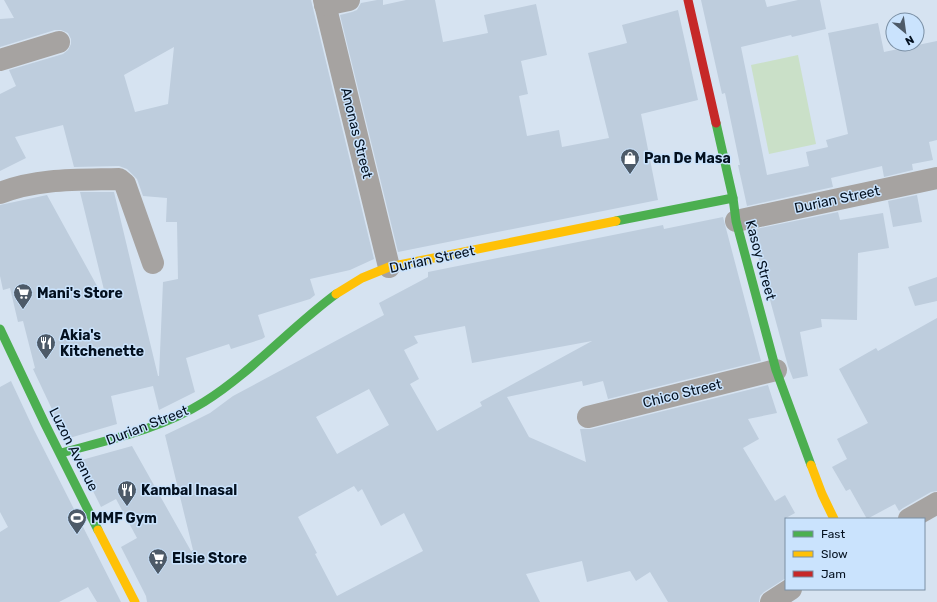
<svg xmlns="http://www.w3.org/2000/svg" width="937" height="602" font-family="Rubik,sans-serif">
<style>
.grass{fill:#cae0c8}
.building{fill:#becddd;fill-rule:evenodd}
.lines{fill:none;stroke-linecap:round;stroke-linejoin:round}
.street{stroke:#a6a3a1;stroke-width:22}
.fast{stroke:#4caf50;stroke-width:9}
.slow{stroke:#ffc107;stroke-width:9}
.jam{stroke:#c62828;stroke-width:9}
.labels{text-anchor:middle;stroke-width:3;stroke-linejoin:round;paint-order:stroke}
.street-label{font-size:14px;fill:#03101f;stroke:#cae3fd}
.poi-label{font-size:14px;font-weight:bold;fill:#03101f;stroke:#cae3fd;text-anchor:start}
</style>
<rect width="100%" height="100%" fill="#d6e3f1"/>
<polygon class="grass" points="798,55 816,144 769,154 751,65"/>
<g class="building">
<path d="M4,0H311L374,259L350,270L310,279L315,295L310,299L258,315L265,337L262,339L231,349L229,344L186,358L195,392L159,410L153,386L111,396L117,424L66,439L33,369L35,368L23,321L18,322L10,288L3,290L0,276V205L47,195L102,295L105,294L80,192H114L158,376H159L163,282L178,279L177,222H166L167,198L143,196L137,179L127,169L119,166L74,167L63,125L15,137L26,158L0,171V94L16,86L9,70L63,54L68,50L71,44V39L68,33L61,30H55L0,47V19L14,18ZM174,47L168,104L135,112L124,75Z"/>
<polygon points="377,0 383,0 383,5 406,0 435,0 443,42 488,33 484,15 536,4 547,55 521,61 528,94 519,96 527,136 559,130 562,147 609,138 588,53 627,43 622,25 678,10 698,100 641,114 658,200 398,252 340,15 352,12 357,10 361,3"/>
<polygon points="701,0 765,0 767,7 798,0 820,0 826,29 792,37 791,35 741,47 767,175 809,166 806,152 828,147 826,140 848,134 828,33 878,23 884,52 937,41 937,140 929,142 933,160 912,164 913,170 884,177 882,166 831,178 833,187 747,206 738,165 740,165 725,93 722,94"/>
<polygon points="917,195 922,222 893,227 888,201"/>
<polygon points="838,212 840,220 883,213 889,248 858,253 857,320 821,319 822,327 800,332 808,376 793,379 788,366 751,230"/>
<path d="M723,217L761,361L608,399L603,381L583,386L582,381L507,397L529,437L586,462L580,429H591L768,385L777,413L748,419L759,439L743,448L775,501L785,495L795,513L786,518V578L764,592L760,596L759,602H668L650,572L636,581L630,571L587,582L582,561L526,574L540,602H147L146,596L121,547L137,538L116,499L101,507L78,461L132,446L191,551L193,550L165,435L190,423L210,413L233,396L384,315L379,303L428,277V272L663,225L664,229ZM465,326L472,363L592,341L480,402L482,406L437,431L410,384L419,379L404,350L418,343L414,336ZM369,389L389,425L337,454L316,417ZM354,486L358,492L362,489L381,526L404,513L423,551L337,596L315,554L317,553L298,517Z"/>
<polygon points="937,277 937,301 915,306 908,287"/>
<polygon points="937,318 937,491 931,492 903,508 899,511 895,504 867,519 850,489 846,491 832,467 847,459 837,439 868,423 839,369 876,348 878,351"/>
<polygon points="11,381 34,430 121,602 97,602 88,587 59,602 0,602 0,532 8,527 0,512 0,387"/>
</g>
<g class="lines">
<g class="street">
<polyline points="324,0 389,267"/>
<polyline points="325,5 349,0"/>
<polyline points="0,60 59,42"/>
<path d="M0,193C39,178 79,180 119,179L125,184L153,263"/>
<polyline points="736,221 937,178"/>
<polyline points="588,417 776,370"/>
<polyline points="909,519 937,503"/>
<polyline points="771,602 791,589"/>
</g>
<g class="fast">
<polyline points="716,123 733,198 736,221 776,370 811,465"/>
<polyline points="616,221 733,198"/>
<polyline points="0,329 45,424 98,530"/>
<path d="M61,453C109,440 161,429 204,402C252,372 290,328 336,294"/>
</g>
<g class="slow">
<polyline points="336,294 362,278 389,267 616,221"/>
<polyline points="811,465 822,494 834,519"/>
<polyline points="98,530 135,602"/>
</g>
<polyline class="jam" points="688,0 716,123"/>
</g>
<defs>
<symbol id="shop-pin" viewBox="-11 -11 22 30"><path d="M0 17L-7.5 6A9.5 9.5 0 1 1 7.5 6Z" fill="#4d5a68" stroke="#cae3fd"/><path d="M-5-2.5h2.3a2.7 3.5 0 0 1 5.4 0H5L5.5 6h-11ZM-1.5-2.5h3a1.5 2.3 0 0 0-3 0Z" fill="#fff"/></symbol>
<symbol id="supermarket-pin" viewBox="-11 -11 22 30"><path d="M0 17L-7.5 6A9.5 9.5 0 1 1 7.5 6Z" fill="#4d5a68" stroke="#cae3fd"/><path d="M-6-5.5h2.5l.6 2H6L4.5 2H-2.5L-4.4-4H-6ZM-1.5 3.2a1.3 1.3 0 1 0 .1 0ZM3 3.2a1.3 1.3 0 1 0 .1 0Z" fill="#fff"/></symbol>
<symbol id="restaurant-pin" viewBox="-11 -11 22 30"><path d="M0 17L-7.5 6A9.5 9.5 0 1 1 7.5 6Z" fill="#4d5a68" stroke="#cae3fd"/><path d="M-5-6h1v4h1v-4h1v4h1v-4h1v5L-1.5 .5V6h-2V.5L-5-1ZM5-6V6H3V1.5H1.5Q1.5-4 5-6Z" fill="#fff"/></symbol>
<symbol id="stadium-pin" viewBox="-11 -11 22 30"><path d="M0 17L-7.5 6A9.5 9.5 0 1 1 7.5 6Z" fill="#4d5a68" stroke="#cae3fd"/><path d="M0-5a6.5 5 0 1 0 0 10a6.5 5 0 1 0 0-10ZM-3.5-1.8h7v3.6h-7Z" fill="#fff"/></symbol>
</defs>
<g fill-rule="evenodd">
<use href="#shop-pin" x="619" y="147" width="22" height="30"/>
<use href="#supermarket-pin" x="12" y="282" width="22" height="30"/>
<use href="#restaurant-pin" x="35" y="332" width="22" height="30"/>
<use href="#restaurant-pin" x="116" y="479" width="22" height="30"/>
<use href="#stadium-pin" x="66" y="507" width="22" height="30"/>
<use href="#supermarket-pin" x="147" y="547" width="22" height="30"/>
</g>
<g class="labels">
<g class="street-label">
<text transform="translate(357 133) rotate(76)" y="5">Anonas Street</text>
<text transform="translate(837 199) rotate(-12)" y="5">Durian Street</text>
<text transform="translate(432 259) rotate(-12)" y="5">Durian Street</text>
<text transform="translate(761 260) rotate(75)" y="5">Kasoy Street</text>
<text transform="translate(682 393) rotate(-14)" y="5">Chico Street</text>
<text transform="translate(147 425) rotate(-21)" y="5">Durian Street</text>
<text transform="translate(74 449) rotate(63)" y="5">Luzon Avenue</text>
</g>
<g class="poi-label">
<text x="644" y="163">Pan De Masa</text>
<text x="37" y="298">Mani's Store</text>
<text x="60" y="340">Akia's<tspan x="60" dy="16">Kitchenette</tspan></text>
<text x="141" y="495">Kambal Inasal</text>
<text x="91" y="523">MMF Gym</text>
<text x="172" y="563">Elsie Store</text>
</g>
</g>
<rect x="785" y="518" width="140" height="72" fill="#cae3fd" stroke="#7a8fa4"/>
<rect x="793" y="531" width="20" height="6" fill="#4caf50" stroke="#7a8fa4"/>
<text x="821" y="538" font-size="12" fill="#03101f">Fast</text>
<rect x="793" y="551" width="20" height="6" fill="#ffc107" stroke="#7a8fa4"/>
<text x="821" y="558" font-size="12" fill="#03101f">Slow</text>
<rect x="793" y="571" width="20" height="6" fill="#c62828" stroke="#7a8fa4"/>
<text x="821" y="578" font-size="12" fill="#03101f">Jam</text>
<g transform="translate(905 32) rotate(151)"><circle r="19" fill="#cae3fd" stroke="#7a8fa4"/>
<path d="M0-3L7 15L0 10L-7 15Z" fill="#4d5a68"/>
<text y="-6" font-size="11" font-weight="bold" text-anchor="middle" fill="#03101f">N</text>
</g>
</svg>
